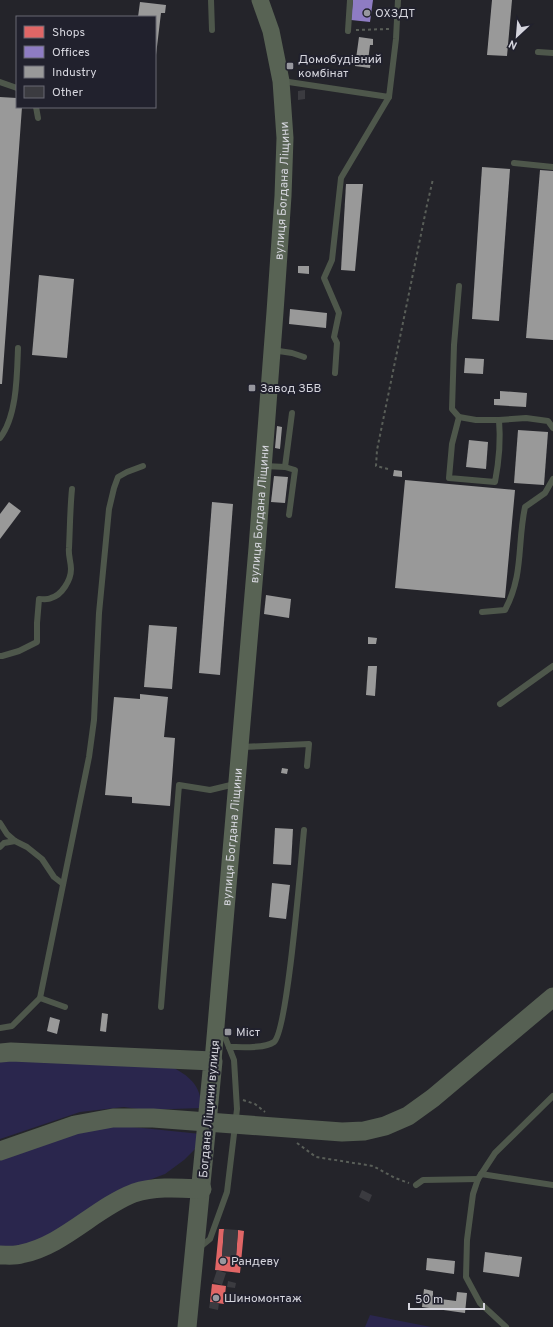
<svg xmlns="http://www.w3.org/2000/svg" width="553" height="1327" font-family="Overpass,sans-serif">
<style>
.green{fill:#2a264d}
.shops{fill:#e06666}
.offices{fill:#8e7cc3}
.industry{fill:#999}
.building{fill:#3b3b40}
.lines{fill:none;stroke-linecap:round;stroke-linejoin:round}
.path{stroke:#595e58;stroke-width:2;stroke-dasharray:3 3;stroke-linecap:butt}
.service{stroke:#4e574b;stroke-width:6}
.secondary{stroke:#586354;stroke-width:17}
.primary{stroke:#566053;stroke-width:19}
.poi-dot{fill:#97979e;stroke:#21212d;stroke-width:1.5}
.labels{text-anchor:middle;stroke-width:4;stroke-linejoin:round;paint-order:stroke}
.poi-label{font-size:12px;fill:#d5d5dd;stroke:#21212d;text-anchor:start}
.street-label{font-size:12px;fill:#d5d5dd;stroke:#21212d}
</style>
<rect width="100%" height="100%" fill="#24242a"/>
<g class="green">
<path d="M0,1055L170,1066C188,1075 202,1085 201,1108L145,1110L124,1107L80,1112L0,1139Z"/>
<polygon points="113,1125 201,1134 196,1148 184,1160 165,1174 133,1186 46,1238 27,1245 0,1247 0,1159 62,1135"/>
<polygon points="370,1315 431,1327 365,1327"/>
</g>
<g class="shops">
<polygon points="219,1229 224,1229 222,1256 236,1257 238,1230 244,1231 240,1273 215,1270"/>
<polygon points="212,1284 226,1286 224,1304 210,1302"/>
</g>
<polygon class="offices" points="353,0 373,0 370,22 351,20"/>
<g class="industry">
<polygon points="492,0 512,0 507,56 487,55"/>
<polygon points="140,2 166,5 165,13 161,13 156,55 155,55 155,17 138,17"/>
<polygon points="359,37 373,39 373,45 370,45 368,61 371,61 370,68 355,66"/>
<polygon points="0,97 17,98 17,107 22,107 2,384 0,384"/>
<polygon points="482,167 510,169 499,321 472,319"/>
<polygon points="540,170 553,171 553,340 526,338"/>
<polygon points="346,184 363,184 355,271 341,270"/>
<polygon points="298,266 309,266 309,274 298,273"/>
<polygon points="39,275 74,279 67,358 32,355"/>
<polygon points="290,309 327,313 326,328 289,324"/>
<polygon points="465,358 484,359 483,374 464,373"/>
<polygon points="500,391 527,393 526,407 494,405 494,399 500,399"/>
<polygon points="277,426 282,427 280,449 275,448"/>
<polygon points="518,430 548,432 544,485 514,483"/>
<polygon points="469,440 488,442 486,469 466,467"/>
<polygon points="394,470 402,471 402,477 393,476"/>
<polygon points="274,476 288,477 285,503 271,502"/>
<polygon points="405,480 515,490 505,598 395,588"/>
<polygon points="9,502 21,511 0,539 0,514"/>
<polygon points="212,502 233,504 220,675 199,673"/>
<polygon points="266,595 291,599 289,618 264,614"/>
<polygon points="149,625 177,627 172,689 144,687"/>
<polygon points="368,637 377,638 376,644 368,644"/>
<polygon points="368,666 377,666 375,696 366,695"/>
<polygon points="140,694 168,697 164,737 175,738 170,806 132,803 132,797 105,795 114,697 140,699"/>
<polygon points="282,768 288,769 287,774 281,773"/>
<polygon points="275,828 293,829 291,865 273,864"/>
<polygon points="272,883 290,885 286,919 269,917"/>
<polygon points="102,1013 108,1014 106,1032 100,1031"/>
<polygon points="50,1017 60,1020 57,1034 47,1031"/>
<polygon points="485,1252 522,1257 519,1277 483,1272"/>
<polygon points="427,1258 455,1261 454,1274 426,1270"/>
<polygon points="424,1289 433,1291 433,1298 456,1301 457,1292 467,1293 465,1313 422,1307"/>
</g>
<g class="building">
<polygon points="305,90 305,99 298,100 298,91"/>
<polygon points="362,1190 372,1195 369,1202 359,1197"/>
<polygon points="224,1229 238,1230 236,1257 222,1256"/>
<polygon points="217,1270 226,1273 222,1285 213,1282"/>
<polygon points="228,1281 236,1283 235,1288 227,1287"/>
<polygon points="210,1302 219,1303 218,1310 209,1308"/>
</g>
<g class="lines">
<g class="path">
<polyline points="356,30 389,29"/>
<polyline points="388,469 376,466 377,450 427,205 433,179"/>
<polyline points="243,1100 255,1104 265,1112"/>
<polyline points="297,1143 316,1157 373,1166 395,1178 409,1183"/>
</g>
<g class="service">
<polyline points="211,0 212,30"/>
<polyline points="348,31 350,0"/>
<polyline points="538,52 553,53"/>
<polyline points="282,81 389,97 396,39 398,0"/>
<polyline points="0,82 17,88"/>
<polyline points="36,107 38,118"/>
<polyline points="514,163 553,167"/>
<polyline points="459,286 454,345 452,409 459,417 476,420 499,420 526,418 548,421 553,428"/>
<polyline points="272,350 292,353 304,357"/>
<polyline points="335,373 337,343 334,337 339,313 324,278 332,260 341,178 389,97"/>
<path d="M459,417L452,444L449,478L495,482C499,461 501,442 499,420"/>
<path d="M0,438C17,416 17,375 18,348"/>
<polyline points="265,466 285,467 295,470 289,515"/>
<polyline points="285,467 292,413"/>
<path d="M482,612L505,610C524,574 517,545 525,507L545,493L553,479"/>
<path d="M0,656H2L19,651L37,642V623L39,599C43,599 48,600 51,598C62,595 71,580 71,569C71,562 68,555 69,548C70,528 70,509 72,489"/>
<polyline points="500,704 553,666"/>
<polyline points="242,747 309,744 307,766"/>
<polyline points="0,823 7,834 15,841 27,847 42,859 54,877 63,884"/>
<polyline points="0,847 4,843 15,841"/>
<polyline points="40,998 65,1007"/>
<polyline points="161,1007 179,785 210,790 235,784"/>
<polyline points="0,1028 12,1026 40,998 89,757 94,720 99,613 109,509 114,488 118,477 127,472 143,466"/>
<path d="M229,1047C241,1047 264,1049 274,1042C288,1030 301,859 304,830"/>
<polyline points="481,1174 553,1185"/>
<polyline points="416,1185 423,1180 478,1179"/>
<polyline points="199,1248 210,1239 227,1192 237,1109 234,1060 221,1027"/>
<polyline points="506,1327 480,1303 466,1277 467,1240 473,1194 478,1179 495,1153 553,1096"/>
</g>
<path class="secondary" id="s1" d="M213,1061L257,548L275,312L283,196L285,138L281,81L271,31L260,0"/>
<g class="primary">
<polyline points="0,1053 11,1052 213,1061 187,1327"/>
<polyline points="0,1151 75,1125 113,1118 153,1118 342,1132 364,1131 385,1126 408,1116 433,1098 553,997"/>
<path d="M0,1255C7,1255 15,1256 21,1254C63,1246 95,1208 134,1193C155,1186 180,1188 202,1189"/>
</g>
</g>
<g class="poi-dot">
<circle cx="367" cy="13" r="4"/>
<rect x="286" y="62" width="8" height="8" rx="2"/>
<rect x="248" y="384" width="8" height="8" rx="2"/>
<rect x="224" y="1028" width="8" height="8" rx="2"/>
<circle cx="223" cy="1261" r="4"/>
<circle cx="216" cy="1298" r="4"/>
</g>
<g class="labels">
<g class="poi-label">
<text x="375" y="17">ОХЗДТ</text>
<text x="298" y="63">Домобудівний<tspan x="298" dy="14">комбінат</tspan></text>
<text x="260" y="392">Завод ЗБВ</text>
<text x="236" y="1036">Міст</text>
<text x="231" y="1265">Рандеву</text>
<text x="224" y="1302">Шиномонтаж</text>
</g>
<g class="street-label">
<text dy="4" stroke="none"><textPath href="#s1" startOffset="873">вулиця Богдана Ліщини</textPath></text>
<text dy="4" stroke="none"><textPath href="#s1" startOffset="549">вулиця Богдана Ліщини</textPath></text>
<text dy="4" stroke="none"><textPath href="#s1" startOffset="225">вулиця Богдана Ліщини</textPath></text>
<text transform="translate(209 1109) rotate(-85)" y="4">Богдана Ліщини вулиця</text>
</g>
</g>
<rect x="16" y="16" width="140" height="92" fill="#21212d" stroke="#696973"/>
<rect x="24" y="26" width="20" height="12" fill="#e06666" stroke="#696973"/>
<text x="52" y="36" font-size="12" fill="#d5d5dd">Shops</text>
<rect x="24" y="46" width="20" height="12" fill="#8e7cc3" stroke="#696973"/>
<text x="52" y="56" font-size="12" fill="#d5d5dd">Offices</text>
<rect x="24" y="66" width="20" height="12" fill="#999999" stroke="#696973"/>
<text x="52" y="76" font-size="12" fill="#d5d5dd">Industry</text>
<rect x="24" y="86" width="20" height="12" fill="#3b3b40" stroke="#696973"/>
<text x="52" y="96" font-size="12" fill="#d5d5dd">Other</text>
<g transform="translate(517 36) rotate(206)" stroke="#21212d" stroke-width="3" paint-order="stroke">
<path d="M0-3L7 15L0 10L-7 15Z" fill="#d5d5dd"/>
<text y="-6" font-size="11" font-weight="bold" text-anchor="middle" fill="#d5d5dd">N</text>
</g>
<path d="M409 1303v6h75v-6" fill="none" stroke="#d5d5dd" stroke-width="2"/>
<text x="415" y="1303" font-size="12" fill="#d5d5dd" stroke="#21212d" stroke-width="3" paint-order="stroke">50 m</text>
</svg>
